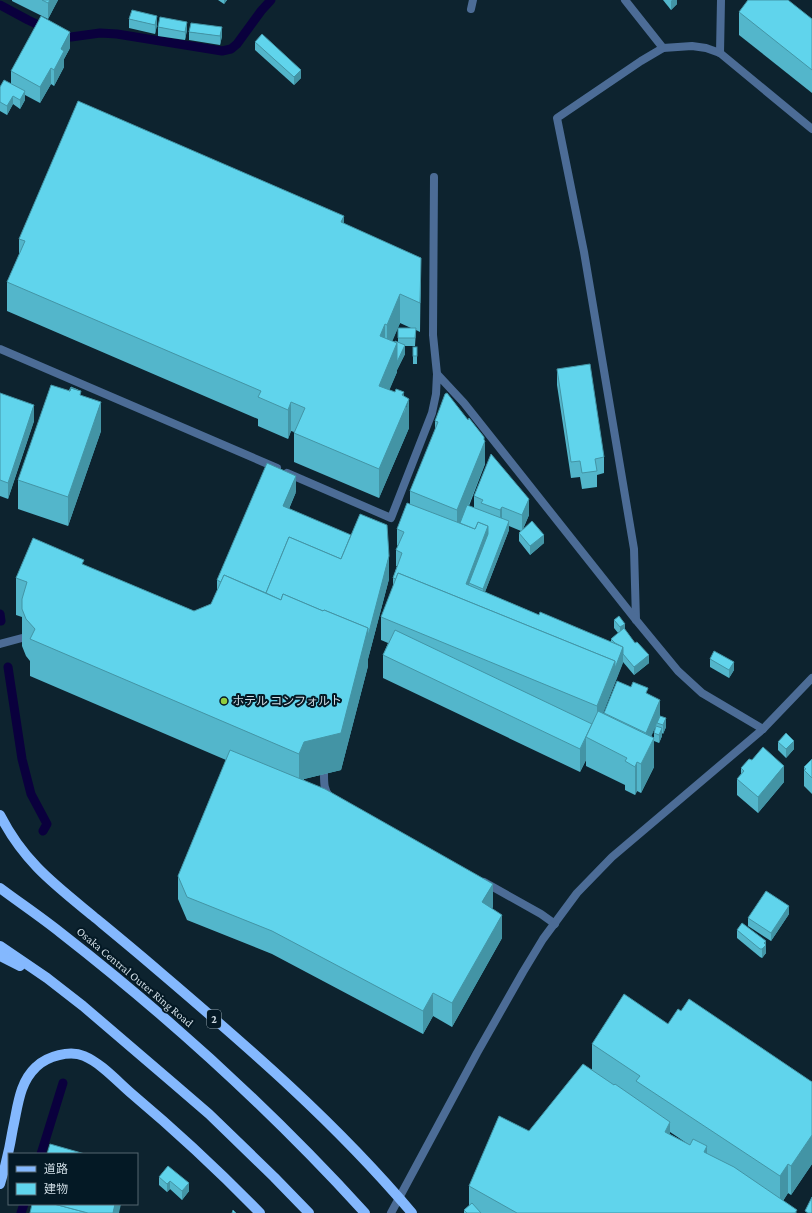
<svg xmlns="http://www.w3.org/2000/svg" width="812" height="1213" font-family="'Crimson Pro','Noto Sans JP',serif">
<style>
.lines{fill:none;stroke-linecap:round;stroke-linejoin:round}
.stream{stroke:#0a003d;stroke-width:9}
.service{stroke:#4c6c96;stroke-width:8}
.minor{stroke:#4c6c96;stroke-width:8}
.tertiary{stroke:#4c6c96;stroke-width:8}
.primary{stroke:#84b8fe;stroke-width:10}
.wall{fill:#53b6cb;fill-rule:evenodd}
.shaded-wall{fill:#4394a5}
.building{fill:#60d4ec;stroke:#4394a5}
.poi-dot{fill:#91cd40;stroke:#041925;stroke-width:1.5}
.labels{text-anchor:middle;stroke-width:4;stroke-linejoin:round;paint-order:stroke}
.shield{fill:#041925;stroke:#91a1aa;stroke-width:1}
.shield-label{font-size:11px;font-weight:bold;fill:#cedbe3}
.poi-label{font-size:12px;fill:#cedbe3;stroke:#041925;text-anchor:start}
.street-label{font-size:12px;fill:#cedbe3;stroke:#041925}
</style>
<rect width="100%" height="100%" fill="#0d232f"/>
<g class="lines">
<g class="stream">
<polyline points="0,5 28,20 47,29"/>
<polyline points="59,33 71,37 100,33 117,34 222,51 231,49 237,44 261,11 271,0"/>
<polyline points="0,614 1,621"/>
<polyline points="8,667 22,759 31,794 47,824 43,831"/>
<polyline points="41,1154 63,1083"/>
<polyline points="21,1213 24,1204"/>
</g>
<g class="service">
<polyline points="625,0 663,48"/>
<polyline points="471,9 473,0"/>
<polyline points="720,53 721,0"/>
<polyline points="636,620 634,549 584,252 557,118 641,61 663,48 692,46 706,48 720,53 812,129"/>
<polyline points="0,644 22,638"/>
<path d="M324,774C324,783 324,791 330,797"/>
<polyline points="484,882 541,914 555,924"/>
</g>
<g class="minor">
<polyline points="434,177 433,335 437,374"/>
<polyline points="0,349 277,468"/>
<polyline points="287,473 391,518 432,413 436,394 437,374 464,403 636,620 678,671 702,693 763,729"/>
</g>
<polyline class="tertiary" points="391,1213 477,1053 523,972 543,939 577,893 612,857 763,729 812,678"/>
<g class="primary">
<path d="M0,815C24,862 54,884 93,916C116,935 138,953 161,973C249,1048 337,1124 412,1213"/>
<path d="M0,888C20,903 41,917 61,933C170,1018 272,1111 365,1213"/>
<polyline points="0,946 47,978 83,1006 173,1083 209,1114 274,1177 309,1213"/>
<polyline points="0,956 20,966"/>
<path d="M0,1184C6,1165 10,1146 13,1128C18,1106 19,1083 36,1067C47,1056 70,1050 84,1056C101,1063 118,1082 132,1094C176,1131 219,1171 260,1213"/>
</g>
</g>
<g class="wall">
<polygon points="12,0 58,0 48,19 12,1"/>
<polygon points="218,0 227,0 224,4"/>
<polygon points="663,0 677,0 677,4 671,10"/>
<polygon points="739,12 812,19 812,93 739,35"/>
<polygon points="129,19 157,25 155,34 129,28"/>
<polygon points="158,27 187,30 185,40 158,36"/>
<polygon points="189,32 222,36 220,45 189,40"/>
<polygon points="255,42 301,78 294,85 255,50"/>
<polygon points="70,48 64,59 64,67 54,86 51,84 40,103 25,95 25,100 20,109 13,104 7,115 0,111 0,87 11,84 11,71"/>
<path d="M344,224L421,258L420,332L416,330L415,346H405V354L397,370V372L389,390L404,396L409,428L379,498L294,462V432L291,431L288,439L258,426V419L7,311V282L19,255V239ZM400,323L411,328H398V342H395L392,341Z"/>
<rect x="413" y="356" width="4" height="8"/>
<polygon points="557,369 604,457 604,473 597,475 597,487 582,489 580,477 571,478 557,385"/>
<polygon points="0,393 34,421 8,499 0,496"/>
<polygon points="81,395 101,431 68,526 18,509 18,480"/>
<path d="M435,421L484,440L485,464L469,506L474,508V496L529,515L523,529L544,543L530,555L519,541V533L521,531L509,526V530L485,592L539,615L611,642V639L618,633L614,628V620L625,630L649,663L634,675L623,662L603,713L648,694L666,727L663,734L662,733V736L659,743L654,741V767L641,793L637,791L635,795L625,790V785L586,766V760L580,772L383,678V655L388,643L381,640V617L393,587V578L397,566H396V550L398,546L397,545V529L410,505V491L435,431ZM655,727L654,733V738L651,736Z"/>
<polygon points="296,492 289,509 389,579 368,659 368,666 341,770 304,779 304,780 493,907 492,908 502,938 452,1027 433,1016 423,1034 272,954 187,920 178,899 178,876 226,760 30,676 30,661 26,656 22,646 22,617 16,615 16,578 84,565 194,611 211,604 217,591 217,580"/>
<polygon points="710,659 734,670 729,678 710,667"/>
<polygon points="778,742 794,749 786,758 778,750"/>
<polygon points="812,759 812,794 804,786 804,767"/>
<polygon points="741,768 784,782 758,813 737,795 737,779 741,774"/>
<polygon points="789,914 771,941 748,926 748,918"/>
<polygon points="737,930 766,950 766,953 762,958 760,957 737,938"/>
<path d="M681,1011L812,1082V1164L791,1195L788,1193L783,1201L797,1213H464V1210L469,1206V1186L529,1131L592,1069V1044L668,1024ZM670,1132L688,1144L670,1134Z"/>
<polygon points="168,1166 189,1191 182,1200 170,1189 167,1192 159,1185 159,1177"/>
</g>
<g class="shaded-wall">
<polygon points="50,0 58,0 48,19 48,3"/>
<polygon points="224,0 227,0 224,4"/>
<polygon points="672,0 677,0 677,4 671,10 671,1"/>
<polygon points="157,16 157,25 155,34 155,25"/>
<polygon points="187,22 187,30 185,40 185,32"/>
<polygon points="222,27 222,36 220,45 220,36"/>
<polygon points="70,32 70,48 64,59 64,67 54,86 54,70 61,49"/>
<polygon points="51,68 51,84 40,103 40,87"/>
<polygon points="301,70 301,78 294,85 294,77"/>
<polygon points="25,91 25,100 20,109 20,100"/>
<polygon points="13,96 13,104 7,115 7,106"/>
<polygon points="344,216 344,245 341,222"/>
<polygon points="400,294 400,323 387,354 387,325"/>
<polygon points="385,324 385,353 380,336"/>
<polygon points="397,343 397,372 379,415 379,386"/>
<polygon points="405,345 405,354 397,370 397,362"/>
<polygon points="404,392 404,413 409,399 409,428 379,498 379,469"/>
<polygon points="101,402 101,431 68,526 68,497"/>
<polygon points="291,402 291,431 288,439 288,410"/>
<polygon points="34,405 34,421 8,499 8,483"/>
<polygon points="484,437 484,444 485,441 485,464 457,534 457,510"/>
<polygon points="296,476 296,492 283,522 283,506"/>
<polygon points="529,499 529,515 522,531 522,515"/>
<polygon points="502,507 502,523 500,526 500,510"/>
<polygon points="509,521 509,530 483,597 483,589"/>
<polygon points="488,526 488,542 469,583 469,592 466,584"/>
<polygon points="544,535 544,543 530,555 530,546"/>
<polygon points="389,556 389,579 368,659 368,666 341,770 304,779 299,791 299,754 304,742 368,628"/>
<polygon points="625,624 625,632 620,635 620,627"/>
<polygon points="623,647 623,663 597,729 597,706 615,661"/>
<polygon points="649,655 649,663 634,675 634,667"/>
<polygon points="734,662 734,670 729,678 729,670"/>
<polygon points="660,700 660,716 646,749 646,733"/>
<polygon points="666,718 666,727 663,734 663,725"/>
<polygon points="662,728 662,736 659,743 659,735"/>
<polygon points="586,737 586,760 580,772 580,749"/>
<polygon points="654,738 654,767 641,793 641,764"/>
<polygon points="794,741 794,749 786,758 786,749"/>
<polygon points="637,762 637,791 635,795 635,767"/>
<polygon points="784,766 784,782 758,813 758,797"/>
<polygon points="493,884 493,907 482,926 482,902"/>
<polygon points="789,906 789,914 771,941 771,933"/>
<polygon points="502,915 502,938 452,1027 452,1003"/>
<polygon points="766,941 766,953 762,958 762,949 764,943"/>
<polygon points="433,993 433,1016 423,1034 423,1011"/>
<polygon points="670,1122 670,1145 665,1132"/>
<polygon points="812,1135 812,1164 791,1195 791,1166"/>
<polygon points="707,1146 707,1169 704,1152"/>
<polygon points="788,1164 788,1193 780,1205 780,1176"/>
<polygon points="170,1181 170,1189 167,1192 167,1184"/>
<polygon points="189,1183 189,1191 182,1200 182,1191"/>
<polygon points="115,1204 121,1204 119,1213 113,1213"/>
</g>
<g class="building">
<polygon points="42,0 50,0 48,3"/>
<polygon points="748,0 788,0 812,19 812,70 739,12"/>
<polygon points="132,10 157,16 155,25 129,19"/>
<polygon points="41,16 70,32 61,49 64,51 54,70 51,68 40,87 11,71"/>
<polygon points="160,17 187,22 185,32 158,27"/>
<polygon points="191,23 222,27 220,36 189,32"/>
<polygon points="262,34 301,70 294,77 255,42"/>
<polygon points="4,80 25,91 20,100 13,96 7,106 0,102 0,87"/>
<polygon points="78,101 344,216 341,222 421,258 420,303 400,294 387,325 385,324 380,336 397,343 379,386 395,392 396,389 404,392 402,395 409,399 379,469 294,433 305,408 291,402 288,410 258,397 261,391 7,282 25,241 19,239"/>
<polygon points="398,328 416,328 415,338 398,338"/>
<polygon points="395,341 405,345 397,362 397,343 395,342"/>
<rect x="413" y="347" width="4" height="9"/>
<polygon points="590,364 604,457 595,459 597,471 582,473 580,461 571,462 557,369"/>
<polygon points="51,385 70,391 71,388 81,391 80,395 101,402 68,497 18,480"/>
<polygon points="71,387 78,390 71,388 70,391 69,391"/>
<polygon points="0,393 34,405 8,483 0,480"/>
<polygon points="447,393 468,420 469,418 484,437 484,440 485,441 457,510 410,491 438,422 435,421 445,394"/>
<polygon points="491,454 529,499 522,515 502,507 500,510 481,503 483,500 474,496"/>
<polygon points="267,463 296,476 283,506 351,535 341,559 289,537 266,593 224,575 221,582 217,580"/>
<polygon points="407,503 475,529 478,522 488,526 466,584 539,615 540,612 623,647 615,668 615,661 398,573 396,579 393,578 402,553 396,550 404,532 397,529"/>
<polygon points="467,505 509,521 483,589 469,583 488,534 488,526 478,522 475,529 460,523"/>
<polygon points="360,514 387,525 389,556 368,636 368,628 324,610 323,611 283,594 281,600 266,593 289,537 341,559"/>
<polygon points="532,521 544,535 530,546 519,533"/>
<polygon points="33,538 84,560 82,564 194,611 211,604 224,575 281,600 283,594 323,611 324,610 368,628 341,733 304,742 299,754 30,639 35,629 26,619 22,609 22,599 27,582 16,578"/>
<polygon points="398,573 615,661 597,706 381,617"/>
<polygon points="619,616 625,624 620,627 614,620"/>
<polygon points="624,628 635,643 637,642 649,655 634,667 623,654 623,647 615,643 611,639"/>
<polygon points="395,630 592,724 580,749 383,655"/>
<polygon points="714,651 734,662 729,670 710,659"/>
<polygon points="617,681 631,687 633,682 648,688 646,693 660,700 646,733 604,713"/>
<polygon points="598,711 654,738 641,764 637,762 635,767 625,761 627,758 586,737"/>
<polygon points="660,716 666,718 663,725 657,723"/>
<polygon points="656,726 662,728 659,735 654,733"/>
<polygon points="786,733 794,741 786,749 778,742"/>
<polygon points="763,747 784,766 758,797 737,779 744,771 741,768 749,759 752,760"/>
<polygon points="230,750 325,789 493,884 482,902 502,915 452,1003 433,993 423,1011 272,931 187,897 178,876"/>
<polygon points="812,759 812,778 804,770 806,769 804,767"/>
<polygon points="766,891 789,906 771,933 748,918"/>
<polygon points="742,923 766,941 764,943 766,945 762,949 760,949 737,930"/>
<polygon points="624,994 668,1024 678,1009 681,1011 689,999 812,1082 812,1135 791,1166 788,1164 780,1176 636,1081 640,1076 592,1044"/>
<polygon points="583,1064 614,1085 615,1084 670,1122 665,1132 690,1145 693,1139 707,1146 704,1152 734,1167 797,1210 795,1213 517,1213 469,1186 499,1116 529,1131"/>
<polygon points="50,1144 85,1154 47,1154"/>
<polygon points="168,1166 189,1183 182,1191 170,1181 167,1184 159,1177"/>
<polygon points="812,1197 812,1213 808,1213 805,1211"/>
<polygon points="472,1203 481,1213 467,1213 464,1210"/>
<polygon points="32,1204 54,1204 88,1213 30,1213"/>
<polygon points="54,1204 115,1204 113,1213 88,1213"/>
<polygon points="233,1210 236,1213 232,1213"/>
</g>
<circle class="poi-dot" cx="224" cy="701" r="4"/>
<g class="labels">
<rect class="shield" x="207" y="1010" width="14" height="18" rx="3"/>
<g class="shield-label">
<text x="214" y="1023">2</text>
</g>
<g class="poi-label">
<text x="232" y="705">ホテル コンフォルト</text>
</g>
<g class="street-label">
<text transform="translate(135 977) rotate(40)" y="4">Osaka Central Outer Ring Road</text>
</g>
</g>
<rect x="8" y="1153" width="130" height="52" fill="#041925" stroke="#556771"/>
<rect x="16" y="1166" width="20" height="6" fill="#84b8fe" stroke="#556771"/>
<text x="44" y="1173" font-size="12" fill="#cedbe3">道路</text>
<rect x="16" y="1183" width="20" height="12" fill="#60d4ec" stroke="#556771"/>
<text x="44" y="1193" font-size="12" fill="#cedbe3">建物</text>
</svg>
